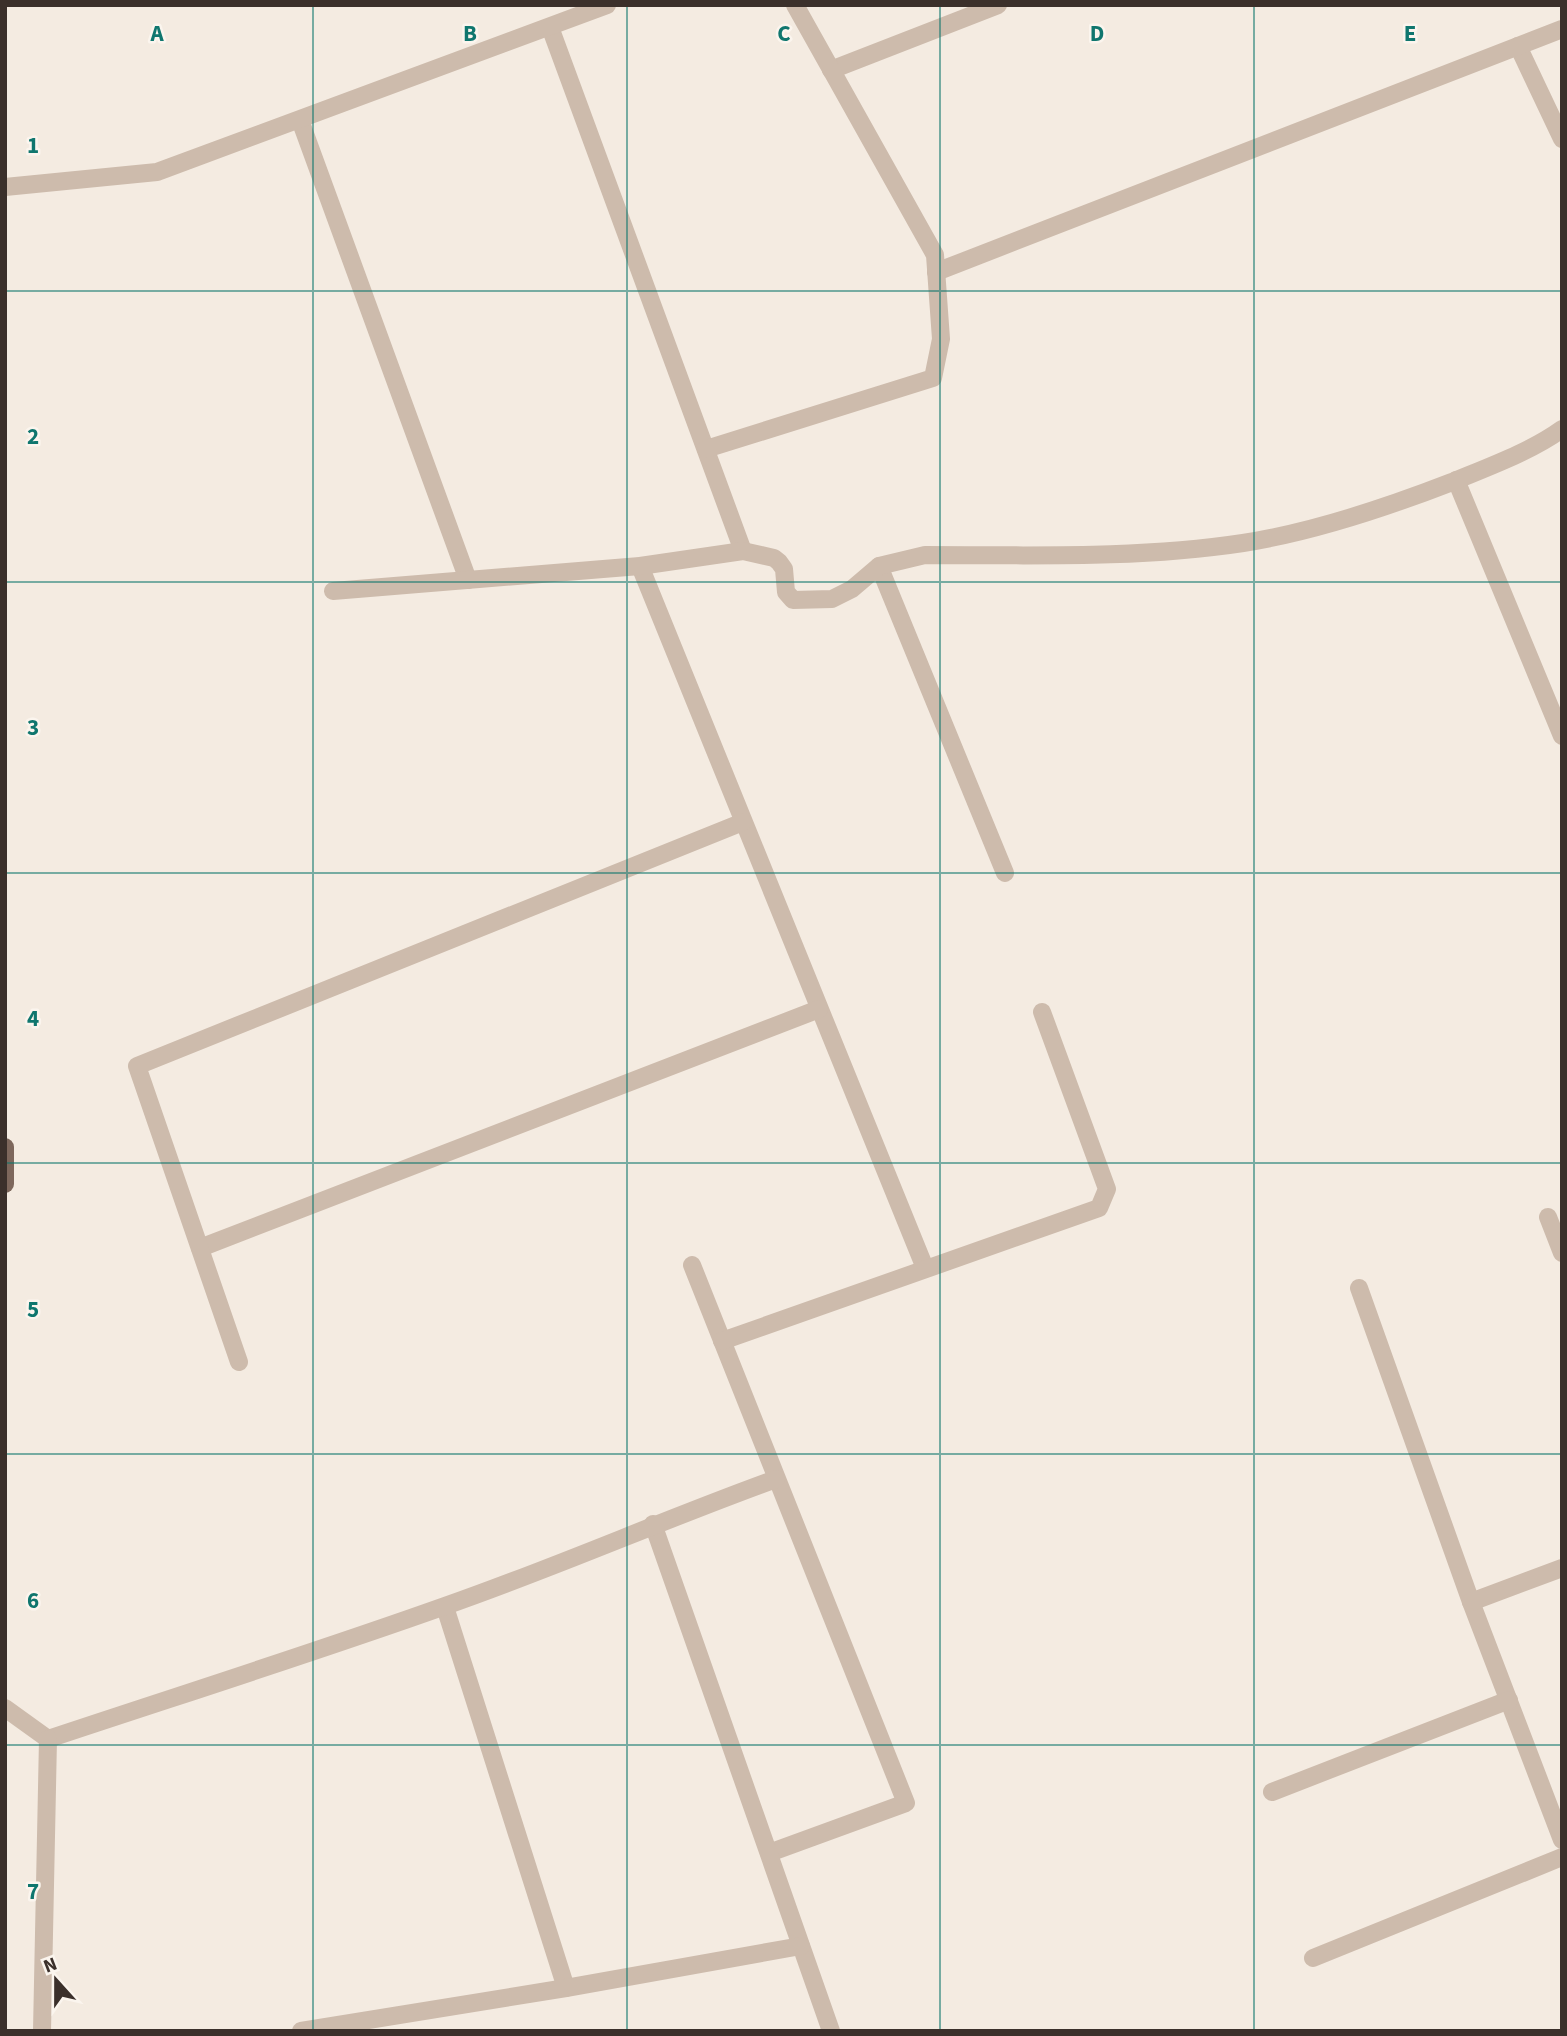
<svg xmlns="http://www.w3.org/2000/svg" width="1567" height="2036" font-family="'Source Sans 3',sans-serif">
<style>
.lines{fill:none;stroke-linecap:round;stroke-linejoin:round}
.minor{stroke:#cdbbac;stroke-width:18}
.primary{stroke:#7d675c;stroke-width:18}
.grid{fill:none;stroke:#0f766e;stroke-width:2;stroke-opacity:0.55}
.grid-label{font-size:23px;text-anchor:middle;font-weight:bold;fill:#0f766e;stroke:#fbf5ee;stroke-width:5;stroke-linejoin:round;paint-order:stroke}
</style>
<rect width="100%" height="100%" fill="#f4ebe1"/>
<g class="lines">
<g class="minor">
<polyline points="550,27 743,551"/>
<polyline points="1518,46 1562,139"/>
<polyline points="831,70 998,5"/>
<polyline points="300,120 468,580"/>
<polyline points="5,187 157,172 607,5"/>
<polyline points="936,272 1562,29"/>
<polyline points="706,449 933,378 941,339 935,255 795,5"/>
<polyline points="1456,480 1562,736"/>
<polyline points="640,566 925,1268"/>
<polyline points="879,566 1005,873"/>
<path d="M333,591L640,566L743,551L774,558L779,562L784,569L786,592L793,600L832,599L852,589L879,566L925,555C1030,555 1138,559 1243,543C1314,532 1385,508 1452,482C1488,467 1530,452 1562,429"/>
<polyline points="1548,1217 1562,1253"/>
<polyline points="200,1248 819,1009"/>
<polyline points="692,1265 906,1803 769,1853"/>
<polyline points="1359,1288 1471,1602 1562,1840"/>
<polyline points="722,1341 1099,1208 1107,1189 1042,1012"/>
<polyline points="239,1362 137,1066 743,822"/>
<polyline points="653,1524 831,2031"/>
<polyline points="1471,1602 1562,1568"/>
<polyline points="445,1607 566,1988"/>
<path d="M5,1708L48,1739C180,1695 313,1653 445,1606C557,1567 665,1519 776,1479"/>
<polyline points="1272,1792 1509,1700"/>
<polyline points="1313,1958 1562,1857"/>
<polyline points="42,2031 48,1739"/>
<polyline points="301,2031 566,1988 801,1946"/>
</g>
<polyline class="primary" points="5,1147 5,1184"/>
</g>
<path class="grid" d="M313,5V2031M627,5V2031M940,5V2031M1254,5V2031M5,291H1562M5,582H1562M5,873H1562M5,1163H1562M5,1454H1562M5,1745H1562"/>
<g class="grid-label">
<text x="157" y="41">A</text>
<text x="470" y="41">B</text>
<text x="784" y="41">C</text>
<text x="1097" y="41">D</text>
<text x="1410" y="41">E</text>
<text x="33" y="153">1</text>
<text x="33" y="444">2</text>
<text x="33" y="735">3</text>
<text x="33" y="1026">4</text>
<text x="33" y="1317">5</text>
<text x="33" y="1608">6</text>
<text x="33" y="1899">7</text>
</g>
<rect width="1567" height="2036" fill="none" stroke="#3b302b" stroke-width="14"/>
<g transform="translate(56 1980) rotate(339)" stroke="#fbf5ee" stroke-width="5" paint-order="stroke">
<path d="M0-5L12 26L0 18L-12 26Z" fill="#3b302b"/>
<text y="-10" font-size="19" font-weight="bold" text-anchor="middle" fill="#3b302b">N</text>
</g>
</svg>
